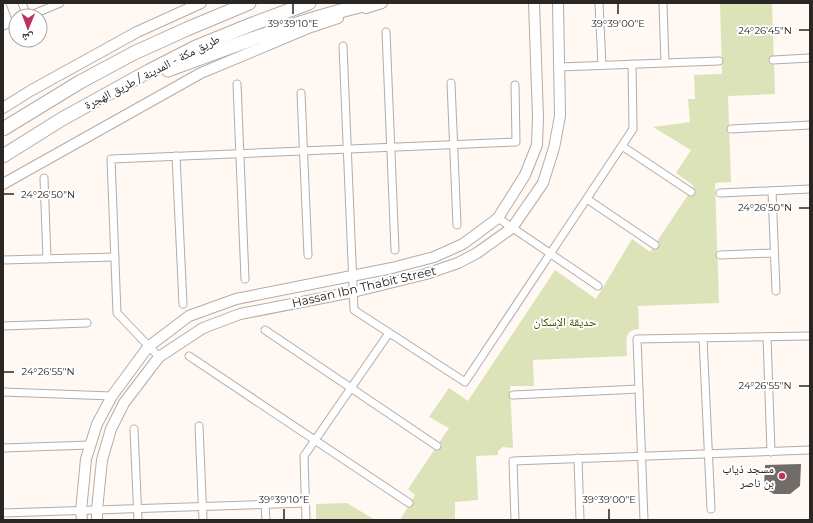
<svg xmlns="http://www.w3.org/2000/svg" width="813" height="523" font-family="Montserrat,'Noto Naskh Arabic',sans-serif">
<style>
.green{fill:#dce3b8}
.building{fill:#716c67}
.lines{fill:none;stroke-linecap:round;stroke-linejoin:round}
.street-casing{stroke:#b3ada9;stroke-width:9}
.secondary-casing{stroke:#b3ada9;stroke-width:12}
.highway-casing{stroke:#b3ada9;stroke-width:15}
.street{stroke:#fff;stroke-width:7}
.secondary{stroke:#fff;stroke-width:10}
.highway{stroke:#fff;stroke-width:13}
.ticks{fill:none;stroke:#292624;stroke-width:1.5}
.poi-dot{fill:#bf315f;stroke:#fff;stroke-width:1.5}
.labels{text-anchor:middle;stroke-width:4;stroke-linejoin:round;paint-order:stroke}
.street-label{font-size:12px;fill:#292624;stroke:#fff}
.park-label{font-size:12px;fill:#4a4f00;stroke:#fff}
.poi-label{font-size:12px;fill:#292624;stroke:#fff;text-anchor:end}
.ticks-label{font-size:10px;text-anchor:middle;fill:#292624;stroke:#fff;stroke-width:4;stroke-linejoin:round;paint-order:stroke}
</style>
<rect width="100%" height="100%" fill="#fff8f3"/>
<g class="green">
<path d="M720,3H772L775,94L728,96L731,182L715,183L719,303L638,306L639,329C622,330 627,343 627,356L533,360L534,386H510L513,448L503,447L498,451V455L476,456L478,500L455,502V520H400L415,495L408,489L449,428L429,417L449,388L468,401L555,270L596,299L632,239L650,252L694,186L676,173L691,150L653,127L690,122L688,99H695L694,75L722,74Z"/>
<polygon points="347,503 375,520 316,520 316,504"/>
</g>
<polygon class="building" points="801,464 800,486 790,494 774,494 764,488 765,465"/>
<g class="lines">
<defs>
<g id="street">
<polyline points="22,3 27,16"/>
<polyline points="599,3 602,65"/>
<polyline points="663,3 665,63"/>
<polyline points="3,7 9,24"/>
<polyline points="29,16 60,3"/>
<polyline points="3,26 16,21"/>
<polyline points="386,32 395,250"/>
<polyline points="343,46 354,310 465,382 633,129 632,64"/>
<polyline points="773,60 810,58"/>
<polyline points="559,67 719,61"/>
<polyline points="451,83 457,225"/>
<polyline points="237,84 245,279"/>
<polyline points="301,93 308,255"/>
<polyline points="731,129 810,125"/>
<polyline points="622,146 691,192"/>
<polyline points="176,156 183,304"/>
<polyline points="44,178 47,259"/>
<polyline points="772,191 776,291"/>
<polyline points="720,193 810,189"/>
<polyline points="587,199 655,245"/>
<polyline points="498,218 598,286"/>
<polyline points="720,255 774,253"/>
<polyline points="3,260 115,257"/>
<polyline points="3,326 87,323"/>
<polyline points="265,330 437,446"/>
<polyline points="767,337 771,452"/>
<polyline points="703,338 711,509"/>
<polyline points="189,356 409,503"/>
<polyline points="159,357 117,313 111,159 516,142 515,85"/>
<polyline points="3,392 112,396"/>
<polyline points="513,395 639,389"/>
<polyline points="199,426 203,520"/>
<polyline points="134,429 138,520"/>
<polyline points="3,448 90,445"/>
<polyline points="578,458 580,520"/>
<polyline points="265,505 266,520"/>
<polyline points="3,513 306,503"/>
<polyline points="306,520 304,456 389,333"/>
<polyline points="515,520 513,461 810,450"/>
<polyline points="644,520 637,339 810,336"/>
</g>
<g id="secondary">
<polyline points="366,8 382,3"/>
<polyline points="3,108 30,91 137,32 201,3"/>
<polyline points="3,184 201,73 311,27 338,18"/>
<polyline points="82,520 81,511 86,459 97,424 112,396 148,347 189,316 236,299 392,268 434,257 463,244 498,218 525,175 537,145 538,117 534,3"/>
<polyline points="97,520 97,510 102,460 111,429 124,403 159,357 203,328 240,314 353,292 426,274 458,263 477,253 512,228 543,183 554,148 560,116 558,3"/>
</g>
<g id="highway">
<path d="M168,70C235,45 303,19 372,3"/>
<polyline points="3,129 80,82 134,53 187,29 249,3"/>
<polyline points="3,156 62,119 149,71 196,47 250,25 309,3"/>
</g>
</defs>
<use href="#street" class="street-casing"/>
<use href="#secondary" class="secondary-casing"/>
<use href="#highway" class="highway-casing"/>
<use href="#street" class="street"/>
<use href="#secondary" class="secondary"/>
<use href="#highway" class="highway"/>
</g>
<path class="ticks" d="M293,14V4M618,14V4M799,30H809M4,194H14M799,208H809M4,372H14M799,386H809M284,519V509M609,519V509"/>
<circle class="poi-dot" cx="782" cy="476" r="4"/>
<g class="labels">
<g class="street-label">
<text transform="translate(152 72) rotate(-27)" y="4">طريق مكة - المدينة / طريق الهجرة</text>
<text transform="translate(364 287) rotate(-13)" y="4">Hassan Ibn Thabit Street</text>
</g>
<g class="park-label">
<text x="565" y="326">حديقة الإسكان</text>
</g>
<g class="poi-label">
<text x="774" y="473">مسجد ذياب<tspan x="774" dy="14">بن ناصر</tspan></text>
</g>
</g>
<g class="ticks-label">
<text x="293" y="27">39°39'10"E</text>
<text x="618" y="27">39°39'00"E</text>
<text x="765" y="34">24°26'45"N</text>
<text x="48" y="198">24°26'50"N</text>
<text x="765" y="211">24°26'50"N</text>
<text x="48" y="375">24°26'55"N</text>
<text x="765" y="389">24°26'55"N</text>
<text x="284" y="503">39°39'10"E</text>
<text x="609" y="503">39°39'00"E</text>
</g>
<rect width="813" height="523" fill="none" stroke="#292624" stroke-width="8"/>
<g transform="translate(28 28) rotate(181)"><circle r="19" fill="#ffffff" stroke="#a9a8a7"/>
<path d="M0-3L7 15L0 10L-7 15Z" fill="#bf315f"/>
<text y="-6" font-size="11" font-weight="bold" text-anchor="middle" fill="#292624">ش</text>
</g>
</svg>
